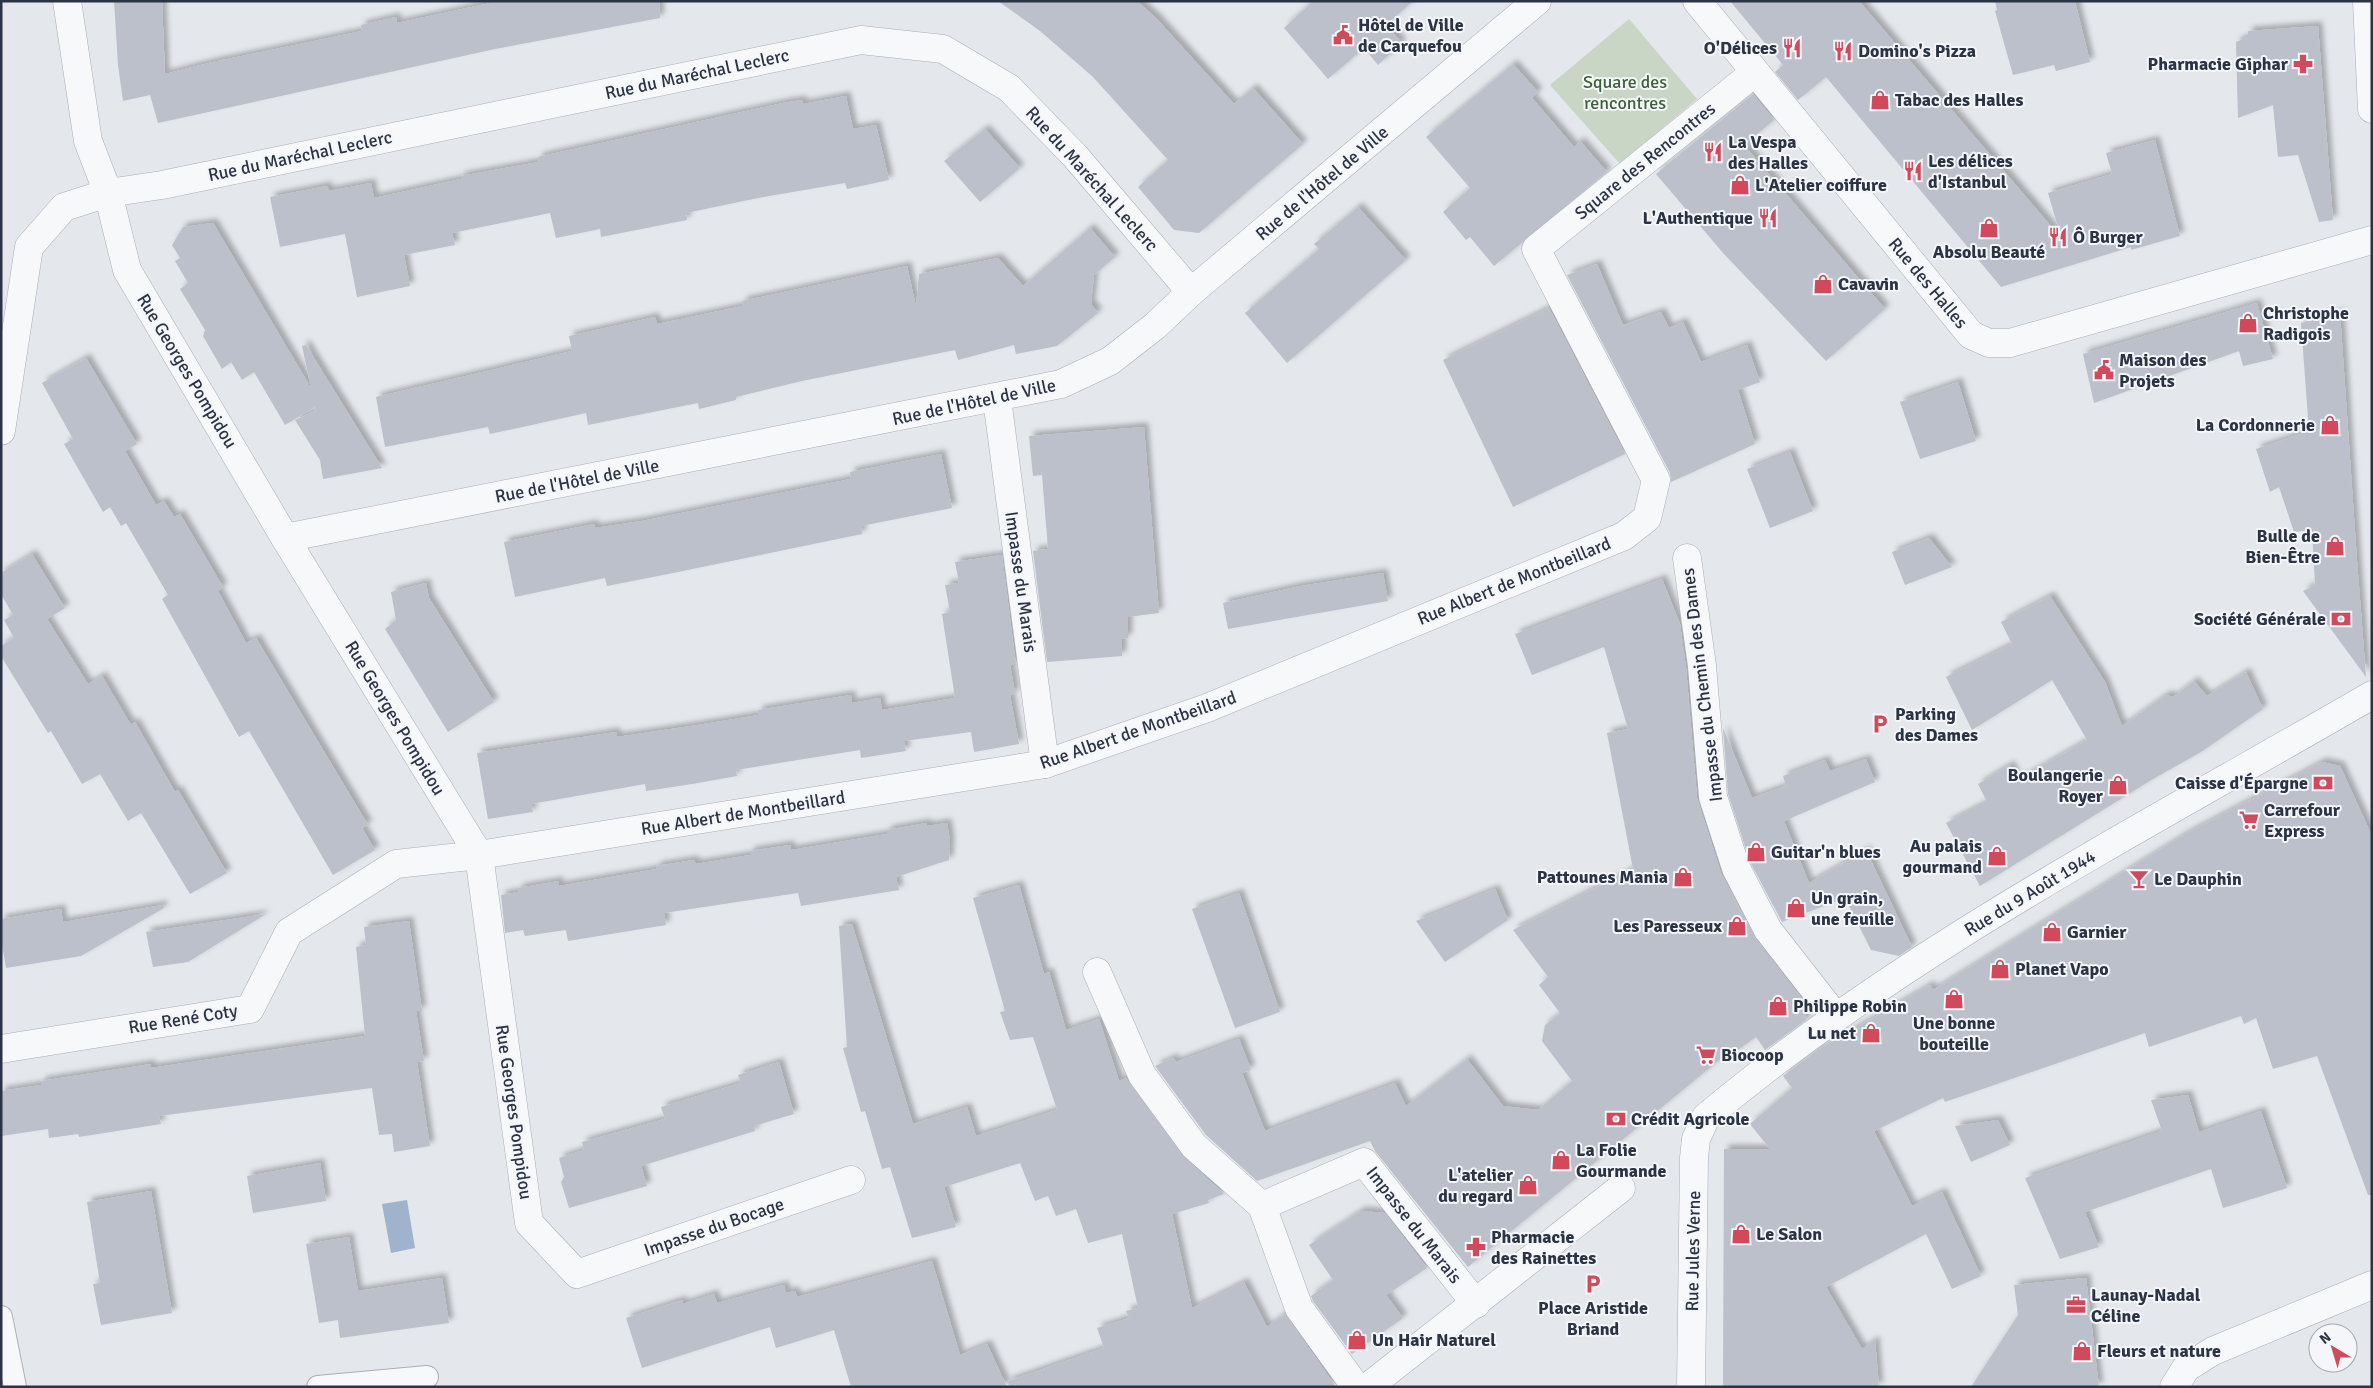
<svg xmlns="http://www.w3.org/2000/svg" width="2373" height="1388" font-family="Signika,sans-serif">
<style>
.green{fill:#c9d6c5}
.water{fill:#9fb4cc}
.building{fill:#bbc0ca;filter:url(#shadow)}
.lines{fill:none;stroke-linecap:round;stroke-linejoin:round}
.service-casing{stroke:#a9aeb7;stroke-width:24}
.minor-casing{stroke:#a9aeb7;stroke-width:29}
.tertiary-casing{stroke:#a9aeb7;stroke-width:29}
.service{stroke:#f7f8fa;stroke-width:22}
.minor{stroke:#f7f8fa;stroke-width:28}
.tertiary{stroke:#f7f8fa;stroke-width:28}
.labels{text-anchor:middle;stroke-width:4;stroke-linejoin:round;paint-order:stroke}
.poi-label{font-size:18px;font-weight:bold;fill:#2b3445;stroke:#f4f6f9;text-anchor:start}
.street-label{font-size:18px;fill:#2b3445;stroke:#f4f6f9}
.park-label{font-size:18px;fill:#3f6138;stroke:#f4f6f9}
</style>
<defs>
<filter id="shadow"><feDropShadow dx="4.5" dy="-4.5" stdDeviation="2.5" flood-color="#0004"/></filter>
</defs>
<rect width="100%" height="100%" fill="#e4e7ec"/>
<polygon class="green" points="1629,19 1697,99 1620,164 1550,85"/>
<polygon class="water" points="407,1200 415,1248 391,1253 382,1204"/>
<g class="building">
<polygon points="114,1 162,1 165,74 213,62 362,31 361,25 396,17 397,23 500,1 659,1 660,18 495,49 158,123 150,95 123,101 118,65"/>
<polygon points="998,1 1137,1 1156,18 1234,104 1253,88 1303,144 1199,233 1174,230 1138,187 1168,160 1093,77 1040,31"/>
<polygon points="1313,1 1413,1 1386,25 1402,43 1378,65 1364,48 1328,79 1284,28"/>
<polygon points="1730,1 1859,1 2061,238 2048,193 2112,174 2106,153 2155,140 2180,236 2131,250 2131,247 2001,287 1826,77 1798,100 1775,72 1783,65"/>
<polygon points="1995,1 2075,1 2090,62 2056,71 2054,65 2013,75 1995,11 1997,10"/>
<polygon points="2318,26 2333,220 2319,222 2298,155 2278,157 2273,105 2238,118 2236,42 2248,37 2248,31"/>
<polygon points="1513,64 1538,92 1532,98 1574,147 1580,141 1607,172 1494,266 1470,237 1466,240 1443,212 1470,188 1426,137"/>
<polygon points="1753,94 1774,120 1744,145 1885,309 1826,361 1723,253 1656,174"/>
<polygon points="846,96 853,129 876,125 889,180 847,189 845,183 758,198 686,213 687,220 601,237 600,229 556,238 550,213 452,233 455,245 404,255 410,286 357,297 345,234 280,247 270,197 327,186 329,191 371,183 374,198 461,179 461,176 539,162 538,157 783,103 802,100 803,104"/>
<polygon points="985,129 1020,168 980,202 944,161"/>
<polygon points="1358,207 1406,260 1287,363 1245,313 1319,249 1314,244"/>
<polygon points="213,223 311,388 302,346 306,345 382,468 323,479 320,460 295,420 316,411 315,407 285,425 254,372 242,380 231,362 222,369 203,336 205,330 180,289 188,283 175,261 180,258 172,245 183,227"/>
<polygon points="1090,228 1115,257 1094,275 1091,304 1098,313 1057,346 1016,354 1014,345 958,360 955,350 802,381 736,397 736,400 699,409 698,403 588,425 586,413 490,434 488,427 385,447 376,397 572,351 569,336 655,317 657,324 743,306 742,301 907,266 916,307 919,274 998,258 1023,286"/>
<polygon points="1597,264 1623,325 1661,312 1669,328 1683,322 1701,362 1747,345 1760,382 1738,390 1755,444 1671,482 1670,473 1567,275"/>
<polygon points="2257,303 2273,359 2243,366 2239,351 2094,403 2083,354"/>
<polygon points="1549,308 1625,454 1513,507 1443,360"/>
<polygon points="2340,313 2357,561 2366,677 2303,591 2315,585 2312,530 2294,532 2279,487 2270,492 2256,449 2309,431 2301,323"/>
<polygon points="86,358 137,444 125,451 156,505 164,501 174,517 180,514 223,587 218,591 246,643 256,638 368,825 362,828 375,850 333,875 249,731 239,737 162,599 168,595 126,523 121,526 110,507 103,512 64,444 73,439 42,383"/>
<polygon points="1958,382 1976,441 1920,459 1900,402"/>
<polygon points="1144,427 1159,613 1128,617 1128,638 1122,639 1122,656 1047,662 1033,551 1048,549 1042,475 1033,476 1029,436"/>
<polygon points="1790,452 1813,511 1770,528 1747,469"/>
<polygon points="941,454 952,508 861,526 862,534 673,573 607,586 605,578 515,597 504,542 594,524 595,528 642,521 800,489 851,479 850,472"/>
<polygon points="1929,538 1952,567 1905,585 1892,552"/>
<polygon points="32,554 65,608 47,619 88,684 102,676 131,725 135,722 175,792 178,790 227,873 190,894 141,813 128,821 100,774 82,784 51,731 48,733 1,656 1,646 14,638 4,620 13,615 1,594 1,573"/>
<polygon points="1002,555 1016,665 1010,665 1015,693 1010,695 1019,744 974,752 971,732 904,741 906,751 861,758 860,750 736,770 737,776 692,784 646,791 645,784 531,804 533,812 488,819 477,753 616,732 617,737 698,725 759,715 758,710 851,695 852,703 880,698 882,710 955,698 942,614 950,612 945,585 959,583 955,562"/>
<polygon points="1383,573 1388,601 1228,629 1223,603 1301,586"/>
<polygon points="1662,579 1680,624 1686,668 1697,798 1721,873 1756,939 1803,1000 1806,1020 1765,1050 1756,1037 1724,1060 1724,1056 1468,1267 1375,1151 1370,1141 1257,1181 1206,1135 1155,1066 1173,1058 1176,1062 1239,1039 1251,1070 1242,1073 1265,1131 1395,1083 1406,1106 1467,1059 1503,1106 1538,1110 1572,1081 1542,1041 1545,1025 1560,1013 1539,985 1548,977 1513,930 1633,869 1607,733 1628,729 1604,647 1532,675 1515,634"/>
<polygon points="426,583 429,598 494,702 448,732 385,629 396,620 391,592"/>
<polygon points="2050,596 2105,682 2122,726 2166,695 2173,697 2194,681 2207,696 2246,672 2263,709 2201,752 2153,779 1980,886 1946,823 1987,802 1978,784 2010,765 2018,780 2087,740 2052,680 1972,730 1946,677 2012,644 2001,622"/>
<polygon points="1723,728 1752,798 1786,786 1783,776 1825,760 1830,771 1866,759 1875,782 1784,821 1809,883 1866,850 1912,947 1899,956 1871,950 1845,898 1782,922 1750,862 1728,794"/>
<polygon points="2322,762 2340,766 2372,836 2372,1195 2368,1195 2317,1056 2273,1069 2256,1018 2244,1024 2241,1016 2149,1047 2145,1033 1945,1102 1943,1098 1874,1131 1912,1206 1942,1192 1981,1276 1952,1289 1926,1234 1826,1287 1862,1349 1875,1340 1879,1387 1723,1387 1724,1149 1770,1149 1750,1124 1792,1088 1783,1076 1816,1051 1930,985 1933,990 2184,835"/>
<polygon points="927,823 927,826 947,823 950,841 949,860 896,877 899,890 801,906 798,893 664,913 666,925 568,941 566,930 525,936 523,930 505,933 501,895 519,892 518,888 559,881 559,886 657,869 656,866 694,860 696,864 750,855 750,851 790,845 791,850 887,834 887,830"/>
<polygon points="1019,885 1044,974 1049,972 1066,1030 1099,1019 1119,1081 1126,1078 1182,1155 1224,1194 1208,1200 1209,1203 1172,1214 1192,1308 1244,1282 1267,1327 1285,1314 1336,1387 1009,1387 1008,1381 1104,1348 1097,1328 1129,1318 1126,1311 1138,1308 1122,1234 1088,1243 1076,1209 1056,1216 1048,1196 1035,1201 1020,1163 944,1187 956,1227 912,1238 890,1167 882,1169 865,1111 861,1112 843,1048 847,1047 839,926 852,924 913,1124 967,1107 976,1136 1057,1110 1033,1037 1010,1040 1000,1012 1005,1011 973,898"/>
<polygon points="1495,889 1508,920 1445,962 1416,921"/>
<polygon points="1239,893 1280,1012 1235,1028 1192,909"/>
<polygon points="163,905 164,908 81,956 6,968 1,939 1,919 61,909 63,922"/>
<polygon points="266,914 188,962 153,967 146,932"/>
<polygon points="409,921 422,1011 416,1011 424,1061 417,1062 430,1146 394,1152 392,1134 379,1135 372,1088 159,1116 161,1124 79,1137 78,1134 49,1138 48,1129 1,1136 1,1091 41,1085 41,1081 151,1064 151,1068 365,1036 356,947 366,945 364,927"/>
<polygon points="779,1062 794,1114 754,1126 755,1131 641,1166 647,1186 569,1208 561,1182 564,1177 559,1158 584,1150 582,1142 665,1119 661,1107 741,1083 738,1075"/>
<polygon points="2188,1095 2199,1132 2261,1111 2287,1188 2223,1208 2211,1169 2085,1212 2099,1247 2060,1259 2025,1178 2162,1131 2151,1100"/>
<polygon points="1998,1120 2010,1145 1971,1162 1955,1126"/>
<polygon points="320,1163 326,1201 253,1213 247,1176"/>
<polygon points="151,1191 172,1313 101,1325 93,1284 100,1283 87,1202"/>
<polygon points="1361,1211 1385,1213 1427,1268 1386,1295 1403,1318 1352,1354 1313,1301 1311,1296 1333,1280 1309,1245"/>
<polygon points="349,1237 358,1291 442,1278 449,1323 340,1338 338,1320 319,1323 306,1244"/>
<polygon points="932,1261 960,1355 987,1344 1007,1387 851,1387 834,1330 776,1348 770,1327 642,1368 626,1318 682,1300 683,1304 714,1294 717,1303 784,1285 786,1293 795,1291 797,1297"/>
<polygon points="2086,1278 2099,1387 1971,1387 2018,1315 2014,1285"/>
</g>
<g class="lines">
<defs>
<g id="service">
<polyline points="1,1317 15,1387"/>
<polyline points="318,1387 427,1377"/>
</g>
<g id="minor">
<polyline points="67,1 88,141 108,193 127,270 285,538 479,855 529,1223 577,1274 851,1180"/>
<polyline points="1697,1 1971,335 1989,343 2010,343 2372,240"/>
<polyline points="997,399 1045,764"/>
<polyline points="1,431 29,247 64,207 108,193 162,185 861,40 943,49 1009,88 1075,156 1191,292"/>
<polyline points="285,538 1061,384 1110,361 1155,326 1191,292 1537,1"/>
<polyline points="1687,558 1702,666 1713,797 1736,868 1768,930 1836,1017"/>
<polyline points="1097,972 1142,1075 1194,1146 1262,1206 1299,1308 1356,1387"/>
<polyline points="1,1049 250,1009 289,932 396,864 479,855 1045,764 1207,708 1624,536 1647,518 1656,480 1536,249 1754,73"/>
<polyline points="1262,1206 1364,1162 1476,1304"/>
<polyline points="1368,1387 1621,1188"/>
<path d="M1691,1387L1694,1158L1696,1139L1706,1117C1908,948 2145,827 2372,695"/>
<polyline points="2174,1387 2186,1368 2213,1351 2372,1285"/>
</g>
<polyline id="tertiary" points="2367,1 2372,109"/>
</defs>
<use href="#service" class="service-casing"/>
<use href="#minor" class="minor-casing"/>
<use href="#tertiary" class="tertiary-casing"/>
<use href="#service" class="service"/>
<use href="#minor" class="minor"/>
<use href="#tertiary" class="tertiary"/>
</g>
<defs>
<symbol id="civic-bare" viewBox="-9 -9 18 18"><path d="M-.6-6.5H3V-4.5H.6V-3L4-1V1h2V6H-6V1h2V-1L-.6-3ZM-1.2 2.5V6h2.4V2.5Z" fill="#d1495b" stroke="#f4f6f9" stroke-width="2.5" paint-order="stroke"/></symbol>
<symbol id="restaurant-bare" viewBox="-9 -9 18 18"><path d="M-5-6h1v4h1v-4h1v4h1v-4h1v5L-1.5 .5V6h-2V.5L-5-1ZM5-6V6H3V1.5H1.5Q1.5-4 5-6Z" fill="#d1495b" stroke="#f4f6f9" stroke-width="2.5" paint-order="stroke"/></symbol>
<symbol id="pharmacy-bare" viewBox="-9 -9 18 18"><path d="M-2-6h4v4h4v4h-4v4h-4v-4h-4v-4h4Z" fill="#d1495b" stroke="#f4f6f9" stroke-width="2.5" paint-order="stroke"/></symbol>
<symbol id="shop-bare" viewBox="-9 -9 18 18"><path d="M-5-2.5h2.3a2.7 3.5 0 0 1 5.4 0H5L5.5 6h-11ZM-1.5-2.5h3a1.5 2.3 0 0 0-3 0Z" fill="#d1495b" stroke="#f4f6f9" stroke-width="2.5" paint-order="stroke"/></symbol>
<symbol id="bank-bare" viewBox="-9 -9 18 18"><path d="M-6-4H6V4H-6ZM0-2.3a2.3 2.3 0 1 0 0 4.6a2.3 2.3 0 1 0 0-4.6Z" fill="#d1495b" stroke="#f4f6f9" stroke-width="2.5" paint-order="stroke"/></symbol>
<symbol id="parking-bare" viewBox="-9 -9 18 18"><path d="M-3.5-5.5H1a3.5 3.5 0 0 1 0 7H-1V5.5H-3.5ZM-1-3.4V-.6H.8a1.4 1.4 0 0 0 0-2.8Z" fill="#d1495b" stroke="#f4f6f9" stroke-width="2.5" paint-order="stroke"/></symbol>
<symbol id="supermarket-bare" viewBox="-9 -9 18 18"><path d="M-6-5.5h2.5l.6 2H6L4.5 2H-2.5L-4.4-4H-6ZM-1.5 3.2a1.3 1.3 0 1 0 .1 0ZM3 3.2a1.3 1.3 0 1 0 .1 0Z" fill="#d1495b" stroke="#f4f6f9" stroke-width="2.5" paint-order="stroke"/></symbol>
<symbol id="bar-bare" viewBox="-9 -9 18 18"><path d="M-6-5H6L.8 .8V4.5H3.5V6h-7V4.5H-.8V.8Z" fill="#d1495b" stroke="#f4f6f9" stroke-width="2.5" paint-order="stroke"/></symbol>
<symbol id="office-bare" viewBox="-9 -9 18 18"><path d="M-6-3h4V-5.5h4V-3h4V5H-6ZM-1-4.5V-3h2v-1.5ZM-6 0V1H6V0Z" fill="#d1495b" stroke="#f4f6f9" stroke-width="2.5" paint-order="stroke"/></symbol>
</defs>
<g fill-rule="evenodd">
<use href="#civic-bare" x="1329" y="21" width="28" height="28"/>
<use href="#restaurant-bare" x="1778" y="34" width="28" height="28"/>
<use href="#restaurant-bare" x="1829" y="37" width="28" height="28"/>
<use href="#pharmacy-bare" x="2289" y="50" width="28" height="28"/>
<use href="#shop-bare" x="1866" y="86" width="28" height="28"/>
<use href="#restaurant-bare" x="1699" y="138" width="28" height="28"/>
<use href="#restaurant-bare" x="1899" y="157" width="28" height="28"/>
<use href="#shop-bare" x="1726" y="171" width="28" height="28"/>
<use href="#restaurant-bare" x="1754" y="204" width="28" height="28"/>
<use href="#shop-bare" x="1975" y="214" width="28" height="28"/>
<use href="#restaurant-bare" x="2044" y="223" width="28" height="28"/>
<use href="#shop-bare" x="1809" y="270" width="28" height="28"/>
<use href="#shop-bare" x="2234" y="309" width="28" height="28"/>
<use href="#civic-bare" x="2090" y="356" width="28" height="28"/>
<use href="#shop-bare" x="2316" y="411" width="28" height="28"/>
<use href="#shop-bare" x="2321" y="532" width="28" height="28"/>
<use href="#bank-bare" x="2327" y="605" width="28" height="28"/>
<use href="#parking-bare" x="1866" y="710" width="28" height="28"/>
<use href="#bank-bare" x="2309" y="769" width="28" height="28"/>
<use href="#shop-bare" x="2104" y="771" width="28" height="28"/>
<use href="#supermarket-bare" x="2235" y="806" width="28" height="28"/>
<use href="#shop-bare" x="1742" y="838" width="28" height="28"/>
<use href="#shop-bare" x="1983" y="842" width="28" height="28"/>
<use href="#shop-bare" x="1669" y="863" width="28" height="28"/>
<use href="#bar-bare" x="2125" y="865" width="28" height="28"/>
<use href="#shop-bare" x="1782" y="894" width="28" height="28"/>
<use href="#shop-bare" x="1723" y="912" width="28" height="28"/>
<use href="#shop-bare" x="2038" y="918" width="28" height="28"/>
<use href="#shop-bare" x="1986" y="955" width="28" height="28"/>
<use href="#shop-bare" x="1940" y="985" width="28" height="28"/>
<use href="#shop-bare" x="1764" y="992" width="28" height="28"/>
<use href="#shop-bare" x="1857" y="1019" width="28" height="28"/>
<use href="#supermarket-bare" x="1692" y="1041" width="28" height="28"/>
<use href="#bank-bare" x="1602" y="1105" width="28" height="28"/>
<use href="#shop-bare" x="1547" y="1146" width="28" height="28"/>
<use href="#shop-bare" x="1514" y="1171" width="28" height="28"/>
<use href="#shop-bare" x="1727" y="1220" width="28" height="28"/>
<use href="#pharmacy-bare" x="1462" y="1233" width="28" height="28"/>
<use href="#parking-bare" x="1579" y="1270" width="28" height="28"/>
<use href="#office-bare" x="2062" y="1291" width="28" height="28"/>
<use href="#shop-bare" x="1343" y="1326" width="28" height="28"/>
<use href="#shop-bare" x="2068" y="1337" width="28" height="28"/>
</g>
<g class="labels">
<g class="poi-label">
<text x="1358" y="31">Hôtel de Ville<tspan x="1358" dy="21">de Carquefou</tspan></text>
<text x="1777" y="54" text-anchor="end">O'Délices</text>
<text x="1858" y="57">Domino's Pizza</text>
<text x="2288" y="70" text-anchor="end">Pharmacie Giphar</text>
<text x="1895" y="106">Tabac des Halles</text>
<text x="1728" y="148">La Vespa<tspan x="1728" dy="21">des Halles</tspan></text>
<text x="1928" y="167">Les délices<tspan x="1928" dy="21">d'Istanbul</tspan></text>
<text x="1755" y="191">L'Atelier coiffure</text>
<text x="1753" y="224" text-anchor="end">L'Authentique</text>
<text x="2073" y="243">Ô Burger</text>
<text x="1989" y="258" text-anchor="middle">Absolu Beauté</text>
<text x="1838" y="290">Cavavin</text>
<text x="2263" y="319">Christophe<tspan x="2263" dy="21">Radigois</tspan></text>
<text x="2119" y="366">Maison des<tspan x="2119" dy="21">Projets</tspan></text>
<text x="2315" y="431" text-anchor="end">La Cordonnerie</text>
<text x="2320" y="542" text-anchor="end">Bulle de<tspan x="2320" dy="21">Bien-Être</tspan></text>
<text x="2326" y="625" text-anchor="end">Société Générale</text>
<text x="1895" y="720">Parking<tspan x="1895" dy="21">des Dames</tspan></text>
<text x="2103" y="781" text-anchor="end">Boulangerie<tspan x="2103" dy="21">Royer</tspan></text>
<text x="2308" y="789" text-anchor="end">Caisse d'Épargne</text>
<text x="2264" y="816">Carrefour<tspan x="2264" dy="21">Express</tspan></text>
<text x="1982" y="852" text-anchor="end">Au palais<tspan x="1982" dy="21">gourmand</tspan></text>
<text x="1771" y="858">Guitar'n blues</text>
<text x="1668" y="883" text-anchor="end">Pattounes Mania</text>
<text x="2154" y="885">Le Dauphin</text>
<text x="1811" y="904">Un grain,<tspan x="1811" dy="21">une feuille</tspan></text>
<text x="1722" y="932" text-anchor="end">Les Paresseux</text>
<text x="2067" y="938">Garnier</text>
<text x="2015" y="975">Planet Vapo</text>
<text x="1793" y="1012">Philippe Robin</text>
<text x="1954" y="1029" text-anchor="middle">Une bonne<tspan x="1954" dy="21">bouteille</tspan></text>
<text x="1856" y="1039" text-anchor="end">Lu net</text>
<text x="1721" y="1061">Biocoop</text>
<text x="1631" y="1125">Crédit Agricole</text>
<text x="1576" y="1156">La Folie<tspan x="1576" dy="21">Gourmande</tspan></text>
<text x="1513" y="1181" text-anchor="end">L'atelier<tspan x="1513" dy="21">du regard</tspan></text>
<text x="1756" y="1240">Le Salon</text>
<text x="1491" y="1243">Pharmacie<tspan x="1491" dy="21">des Rainettes</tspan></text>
<text x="2091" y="1301">Launay-Nadal<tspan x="2091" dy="21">Céline</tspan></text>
<text x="1593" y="1314" text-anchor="middle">Place Aristide<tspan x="1593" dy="21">Briand</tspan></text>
<text x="1372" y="1346">Un Hair Naturel</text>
<text x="2097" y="1357">Fleurs et nature</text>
</g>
<g class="street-label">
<text transform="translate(697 74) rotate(-12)" y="6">Rue du Maréchal Leclerc</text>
<text transform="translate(300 156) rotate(-12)" y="6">Rue du Maréchal Leclerc</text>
<text transform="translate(1645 161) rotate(-39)" y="6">Square des Rencontres</text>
<text transform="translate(1092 179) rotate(48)" y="6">Rue du Maréchal Leclerc</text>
<text transform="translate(1322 183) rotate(-40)" y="6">Rue de l'Hôtel de Ville</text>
<text transform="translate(1928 283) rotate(50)" y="6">Rue des Halles</text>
<text transform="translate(187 371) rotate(59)" y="6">Rue Georges Pompidou</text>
<text transform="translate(974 402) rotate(-12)" y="6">Rue de l'Hôtel de Ville</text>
<text transform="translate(577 481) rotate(-11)" y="6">Rue de l'Hôtel de Ville</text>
<text transform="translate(1514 581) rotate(-22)" y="6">Rue Albert de Montbeillard</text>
<text transform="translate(1021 582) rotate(82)" y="6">Impasse du Marais</text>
<text transform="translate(1702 685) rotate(-97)" y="6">Impasse du Chemin des Dames</text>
<text transform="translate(395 718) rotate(59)" y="6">Rue Georges Pompidou</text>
<text transform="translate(1138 730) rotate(-19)" y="6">Rue Albert de Montbeillard</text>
<text transform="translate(743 813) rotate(-9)" y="6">Rue Albert de Montbeillard</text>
<text transform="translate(2030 893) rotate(-31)" y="6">Rue du 9 Août 1944</text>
<text transform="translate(183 1019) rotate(-9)" y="6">Rue René Coty</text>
<text transform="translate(514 1112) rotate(82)" y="6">Rue Georges Pompidou</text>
<text transform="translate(1414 1225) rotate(52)" y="6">Impasse du Marais</text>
<text transform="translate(714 1227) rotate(-19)" y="6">Impasse du Bocage</text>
<text transform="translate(1693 1251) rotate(-89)" y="6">Rue Jules Verne</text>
</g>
<g class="park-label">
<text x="1625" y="88">Square des<tspan x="1625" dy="21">rencontres</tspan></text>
</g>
</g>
<rect width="2373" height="1388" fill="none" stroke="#2b3445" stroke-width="5"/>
<g transform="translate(2333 1348) rotate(322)"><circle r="24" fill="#f4f6f9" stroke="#a4a8b1"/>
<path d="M0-4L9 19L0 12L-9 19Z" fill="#d1495b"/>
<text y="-8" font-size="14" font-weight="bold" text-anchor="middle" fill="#2b3445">N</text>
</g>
</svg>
